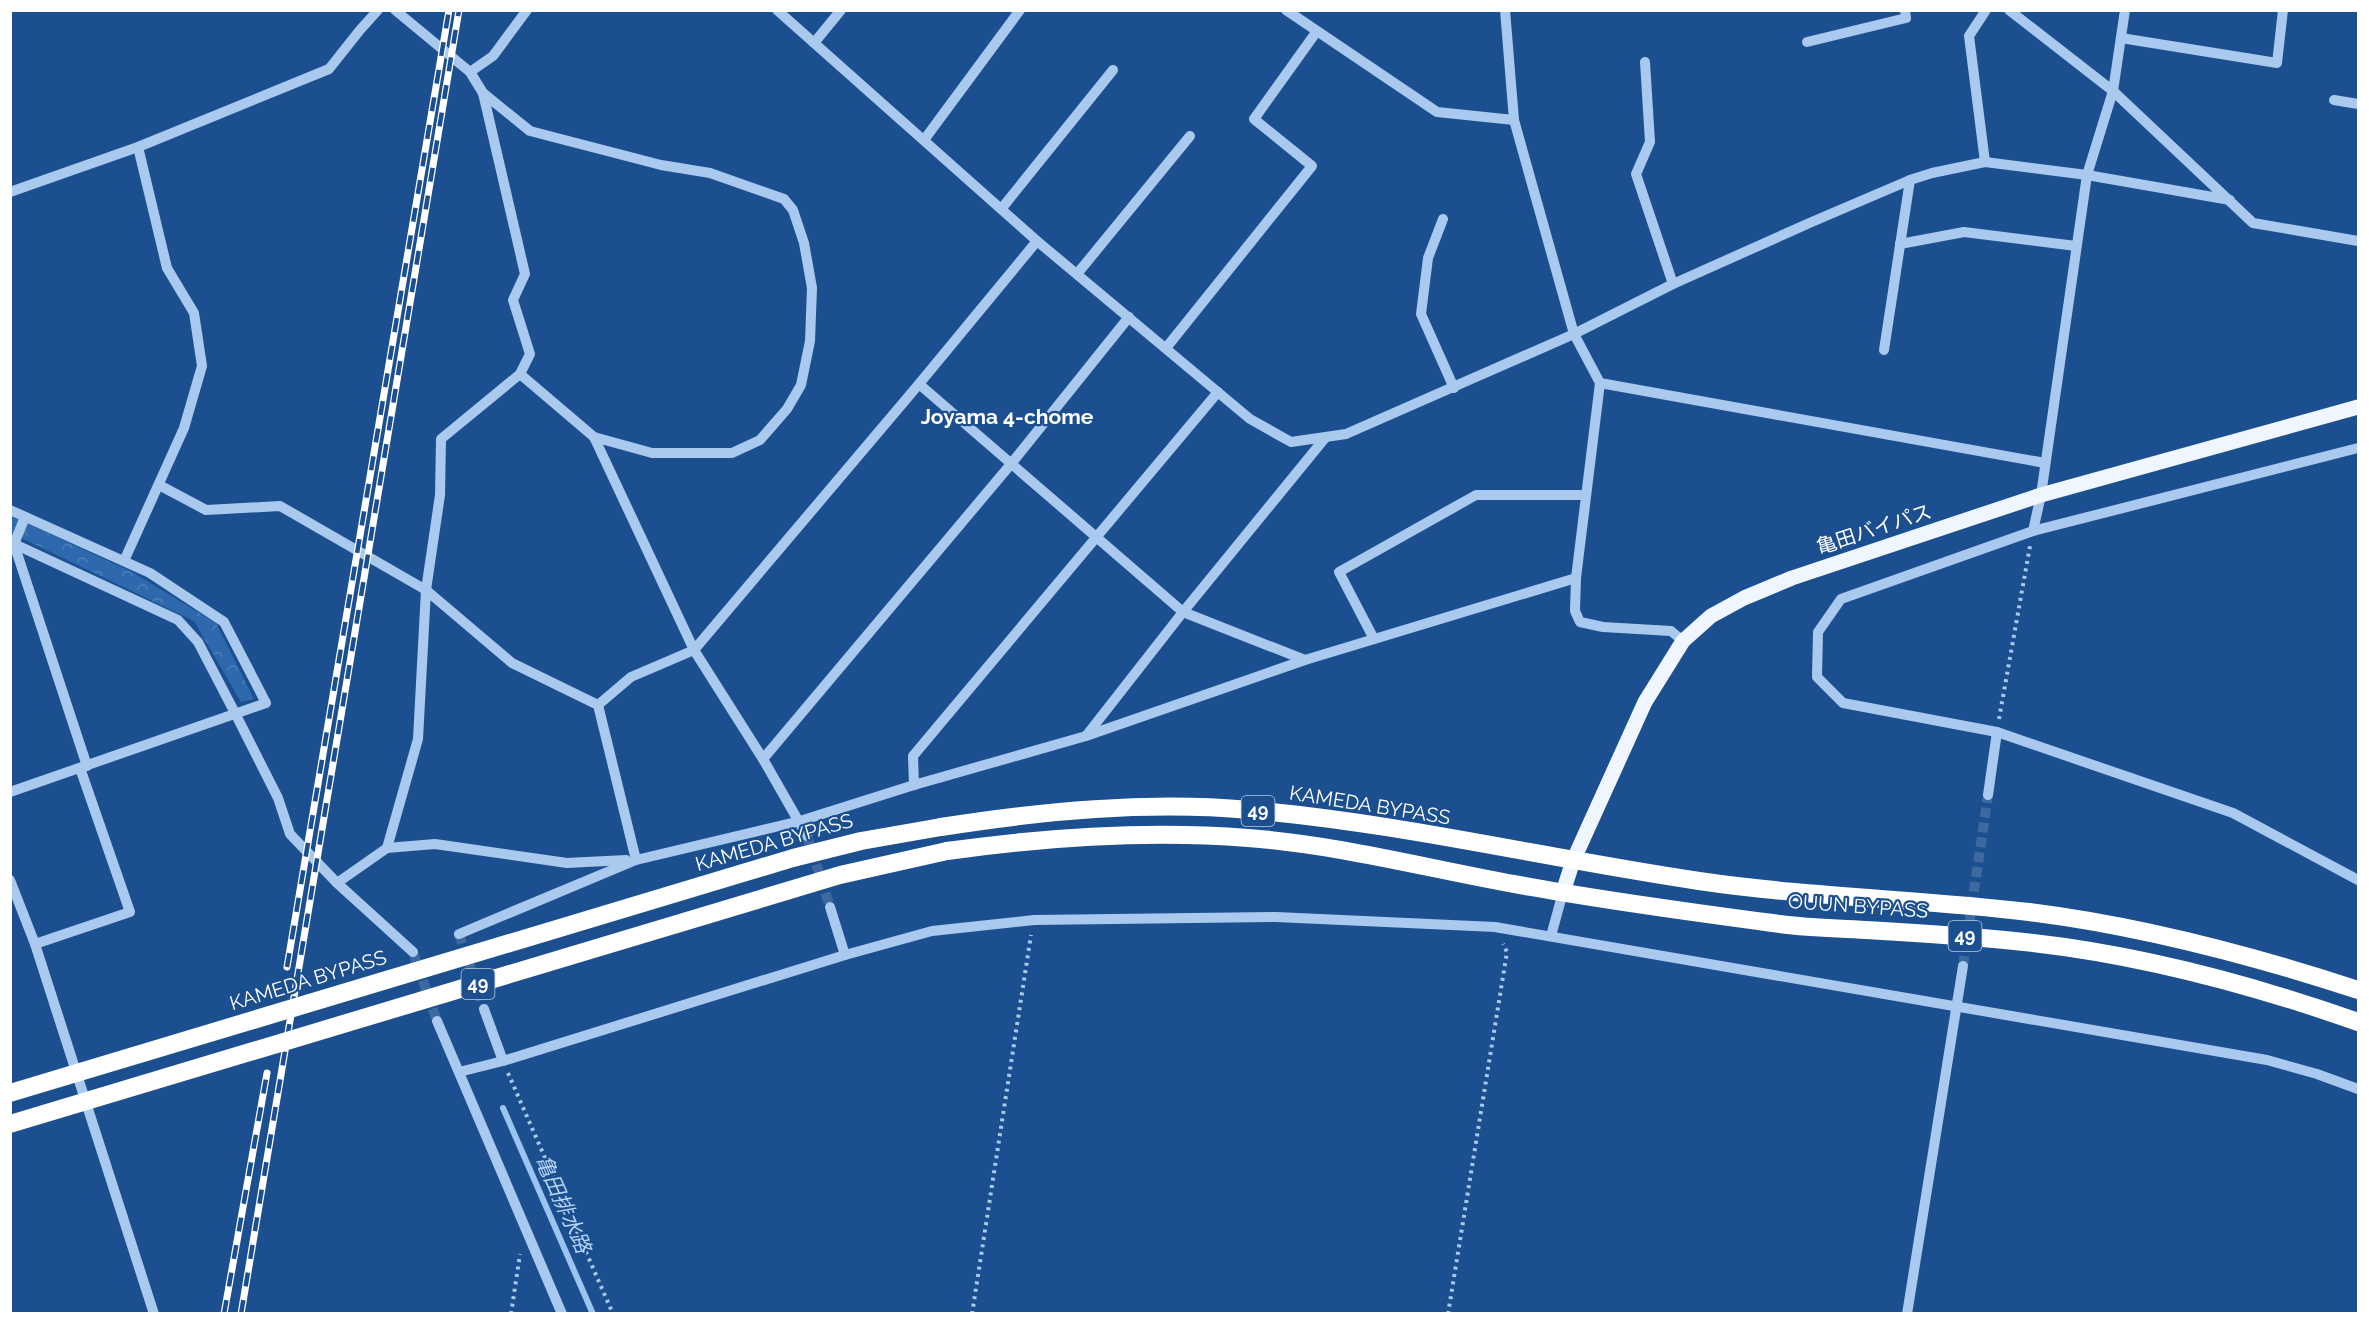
<svg xmlns="http://www.w3.org/2000/svg" width="2369" height="1324" font-family="Raleway,'Noto Sans JP',sans-serif">
<style>
.park{fill:url(#park-crowns)}
.lines{fill:none;stroke-linecap:round;stroke-linejoin:round}
.stream{stroke:#9cc4f0;stroke-width:6}
.minor-tunnel{stroke:#3d69a0;stroke-width:10;stroke-dasharray:10 5;stroke-linecap:butt}
.path{stroke:#a9c9ee;stroke-width:4;stroke-dasharray:3 4.5;stroke-linecap:butt}
.minor{stroke:#a9c9ee;stroke-width:10}
.major{stroke:#f0f6ff;stroke-width:15}
.highway{stroke:#fff;stroke-width:18}
.rail-casing{stroke:#fff;stroke-width:7}
.rail{stroke:#1b4f8f;stroke-width:4.5;stroke-dasharray:14;stroke-linecap:butt}
.highway-bridge{stroke:#fff;stroke-width:18}
.labels{text-anchor:middle;stroke-width:4.5;stroke-linejoin:round;paint-order:stroke}
.shield{fill:#1b4f8f;stroke:#bbcadd;stroke-width:1.5}
.shield-label{font-size:18px;font-weight:bold;fill:#fff}
.street-label{font-size:20px;fill:#fff;stroke:#1b4f8f}
.neighbourhood-label{font-size:21px;font-weight:bold;fill:#fff;stroke:#1b4f8f}
.water-label{font-size:21px;font-style:italic;fill:#b5d3f5;stroke:#1b4f8f}
</style>
<defs>
<pattern id="park-crowns" width="20" height="18" patternUnits="userSpaceOnUse" patternTransform="scale(1.5)"><rect width="20" height="18" fill="#2e69ad"/><path d="M2 6a3 3 0 1 1 6 0M12 15a3 3 0 1 1 6 0" fill="none" stroke="#4d80b9"/></pattern>
</defs>
<rect width="100%" height="100%" fill="#1b4f8f"/>
<polygon class="park" points="11,516 132,572 216,623 254,699 241,702 194,621 11,533"/>
<g class="lines">
<polyline class="stream" points="503,1108 593,1314"/>
<g class="minor-tunnel">
<polyline points="807,836 830,907"/>
<polyline points="459,934 484,1009"/>
<polyline points="413,952 437,1021"/>
<polyline points="1963,966 1988,795"/>
</g>
<g class="path">
<polyline points="1999,719 2030,546"/>
<polyline points="508,1073 613,1314"/>
<polyline points="511,1314 520,1254"/>
<polyline points="972,1314 1031,935"/>
<polyline points="1448,1314 1507,952 1503,944"/>
</g>
<g class="minor">
<polyline points="395,10 470,72 483,93 530,131 661,165 710,173 784,199 793,210 804,243 812,288 810,341 801,385 787,409 760,440 732,453 652,453 594,437 520,374"/>
<polyline points="777,10 1037,241 1250,419 1291,442 1346,434 1574,334 1673,284 1814,221 1910,180 1932,173 1985,162 2087,175 2230,200"/>
<polyline points="1286,10 1437,112 1514,120"/>
<polyline points="1505,10 1514,120 1574,334 1600,383 1576,578 1575,611 1580,622 1603,627 1671,631 1683,641"/>
<polyline points="2009,10 2113,91 2253,223 2358,241"/>
<polyline points="2121,38 2277,63 2283,10"/>
<polyline points="1807,42 1906,18 1905,10"/>
<polyline points="814,43 841,10"/>
<polyline points="1645,62 1650,142 1636,174 1673,284"/>
<polyline points="470,72 493,56 527,10"/>
<polyline points="2334,100 2358,104"/>
<polyline points="924,140 1020,10"/>
<polyline points="1985,162 1969,36 1986,10"/>
<polyline points="10,192 138,147 329,69 360,30 378,10"/>
<polyline points="1002,208 1113,70"/>
<polyline points="1443,219 1428,258 1421,314 1454,388"/>
<polyline points="1900,244 1964,232 2076,246"/>
<polyline points="1077,274 1190,136"/>
<polyline points="1166,348 1312,166 1254,119 1317,31"/>
<polyline points="1884,350 1910,180"/>
<polyline points="1600,383 2045,463"/>
<polyline points="919,384 1183,612 1305,660"/>
<polyline points="594,437 694,650 763,759 807,836"/>
<polyline points="2358,448 2033,531 1841,599 1818,632 1817,677 1843,703 1997,732 2233,813 2358,880"/>
<polyline points="159,485 206,510 280,506 426,590 512,663 598,705 636,860"/>
<polyline points="10,510 150,573 224,622 266,703 10,792"/>
<polyline points="25,517 14,544 87,766"/>
<polyline points="2033,531 2041,495 2087,175 2113,91 2125,10"/>
<polyline points="10,542 178,620 198,642 235,713 278,798 290,834 337,883 413,952"/>
<polyline points="124,561 184,428 202,366 194,313 167,268 138,147"/>
<polyline points="1374,639 1339,572 1476,495 1586,495"/>
<polyline points="598,705 631,677 694,650 919,384 1037,241"/>
<polyline points="1086,736 1183,612 1325,438"/>
<polyline points="763,759 1011,464 1129,317"/>
<polyline points="914,785 913,756 1218,392"/>
<polyline points="1988,795 1997,732"/>
<polyline points="387,848 418,739 426,590 440,495 441,439 520,374 530,354 513,300 525,274 483,93"/>
<polyline points="10,880 35,944 154,1314"/>
<polyline points="337,883 387,848 435,844 567,863 626,860"/>
<polyline points="830,907 845,955"/>
<polyline points="459,934 636,860 800,821 914,785 1086,736 1305,660 1576,578"/>
<polyline points="1551,936 1563,892"/>
<polyline points="35,944 130,912 80,768"/>
<polyline points="484,1009 503,1061"/>
<polyline points="437,1021 562,1314"/>
<polyline points="459,1072 503,1061 845,955 932,931 1034,920 1276,917 1495,927 2267,1060 2317,1074 2358,1089"/>
<polyline points="1907,1314 1963,966"/>
</g>
<polyline class="major" points="1563,892 1573,861 1645,702 1683,641 1711,616 1744,598 1792,578 2041,495 2358,407"/>
<g class="highway">
<path d="M941,827C1043,811 1146,801 1250,810C1401,823 1549,859 1699,881C1808,897 1919,899 2029,912C2142,926 2251,955 2358,990"/>
<path d="M947,851C1047,837 1147,830 1248,838C1343,845 1437,871 1531,887C1613,902 1697,913 1780,924C1808,928 1837,928 1866,930C1919,933 1971,936 2024,942C2138,954 2250,984 2358,1022"/>
</g>
<defs>
<g id="rail">
<polyline points="287,967 449,10"/>
<polyline points="224,1314 267,1073"/>
<polyline points="241,1314 459,10"/>
</g>
</defs>
<use href="#rail" class="rail-casing"/>
<use href="#rail" class="rail"/>
<g class="highway-bridge">
<polyline points="10,1093 793,858 861,841 941,827"/>
<polyline points="10,1124 840,875 947,851"/>
</g>
</g>
<g class="labels">
<g class="shield">
<rect x="1241.5" y="796" width="33" height="30" rx="4.5"/>
<rect x="1948.5" y="921" width="33" height="30" rx="4.5"/>
<rect x="461.5" y="969" width="33" height="30" rx="4.5"/>
</g>
<g class="shield-label">
<text x="1258" y="817">49</text>
<text x="1965" y="942">49</text>
<text x="478" y="990">49</text>
</g>
<g class="street-label">
<text transform="translate(1874 529) rotate(-18)" y="7">亀田バイパス</text>
<text transform="translate(1370 805) rotate(9)" y="7">KAMEDA BYPASS</text>
<text transform="translate(774 842) rotate(-16)" y="7">KAMEDA BYPASS</text>
<text transform="translate(1858 906) rotate(4)" y="7">OUUN BYPASS</text>
<text transform="translate(308 980) rotate(-17)" y="7">KAMEDA BYPASS</text>
</g>
<g class="neighbourhood-label">
<text x="1007" y="424">Joyama 4-chome</text>
</g>
<g class="water-label">
<text transform="translate(563 1204) rotate(66)" y="7">亀田排水路</text>
</g>
</g>
<rect width="2369" height="1324" fill="none" stroke="#ffffff" stroke-width="24"/>
</svg>
